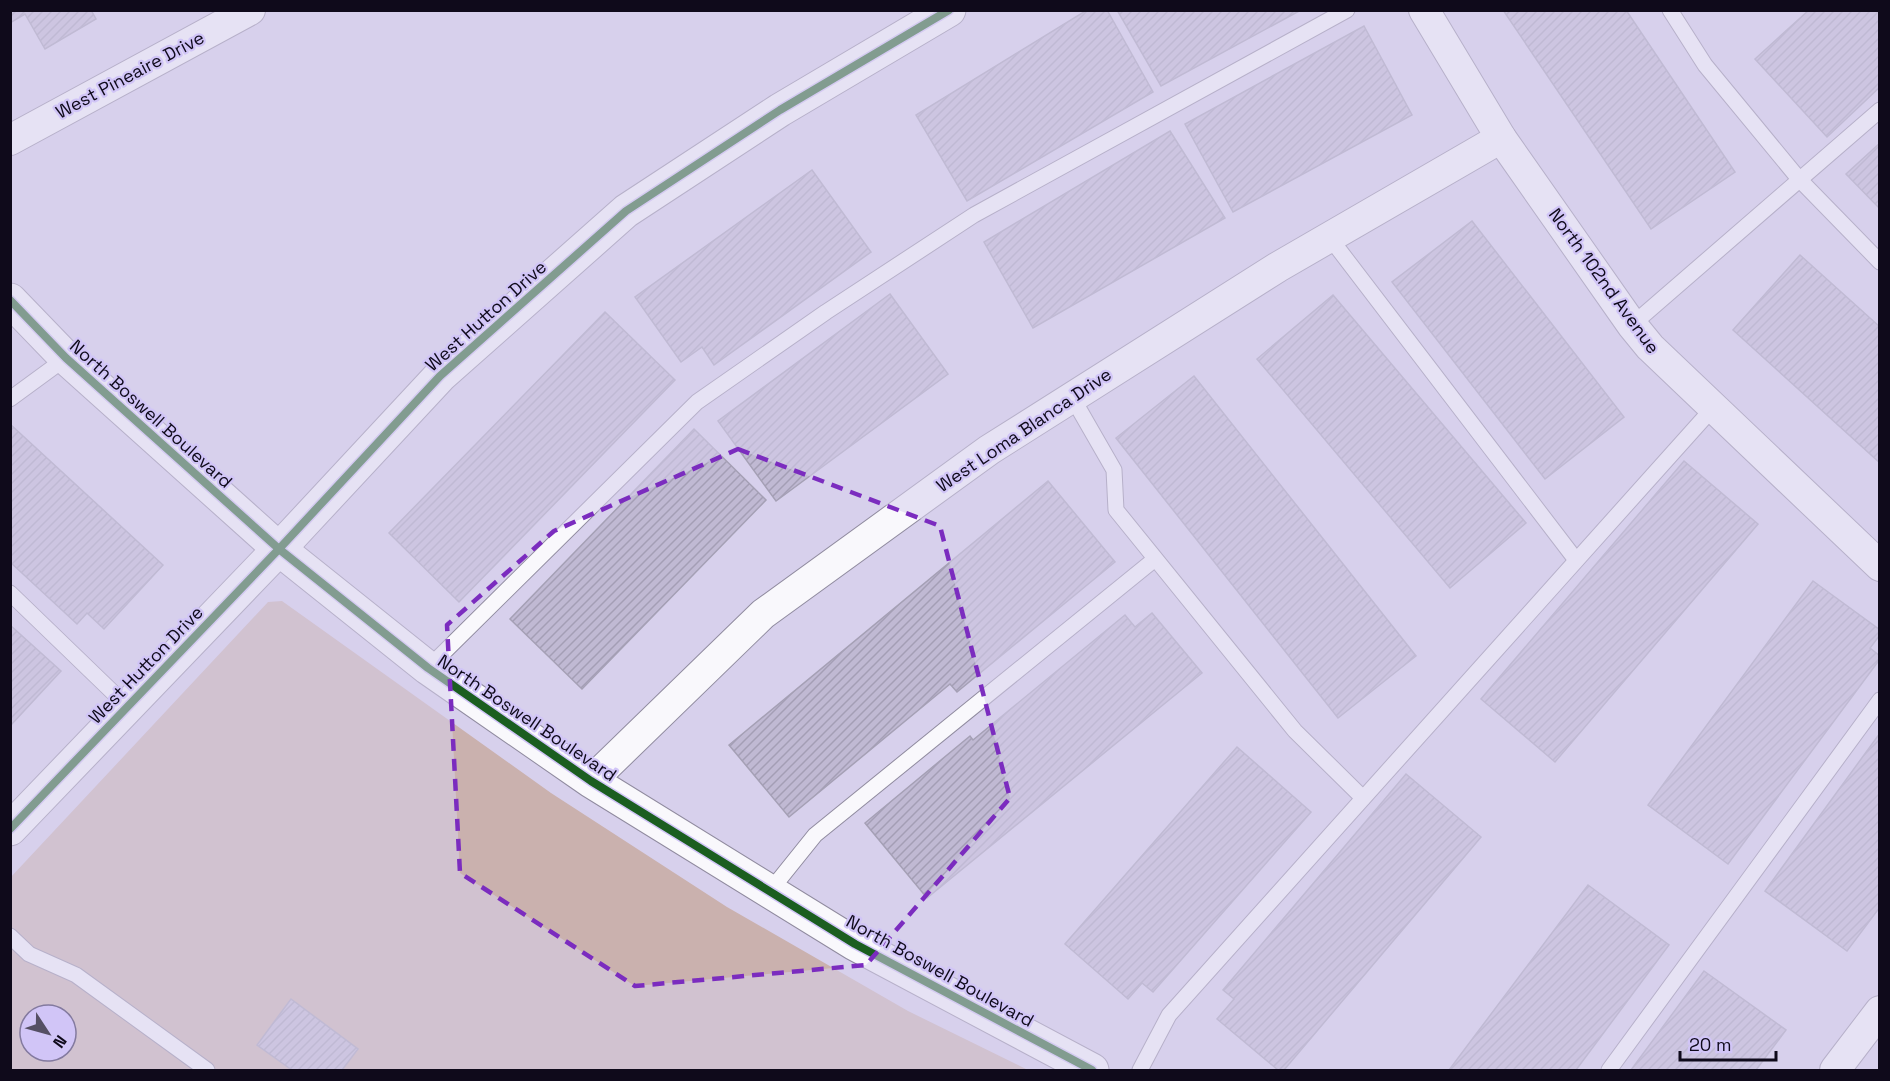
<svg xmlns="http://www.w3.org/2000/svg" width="1890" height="1081" font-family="'Space Grotesk',sans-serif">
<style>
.grass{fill:#cab1ae;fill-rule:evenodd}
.building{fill:url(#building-hatch);stroke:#a5a0b5;stroke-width:1.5}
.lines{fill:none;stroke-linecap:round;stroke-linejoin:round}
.lane-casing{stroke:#908b9f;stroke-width:17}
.street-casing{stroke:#908b9f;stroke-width:32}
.secondary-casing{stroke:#908b9f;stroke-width:35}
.lane{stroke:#f9f8fc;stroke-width:15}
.street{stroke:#f9f8fc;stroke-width:30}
.secondary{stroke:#f9f8fc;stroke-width:33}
.cycleway-casing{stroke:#d1c5f7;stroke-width:11}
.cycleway{stroke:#1b5e20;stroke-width:8}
.marked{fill:none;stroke:#7b2cbf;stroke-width:4.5;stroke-dasharray:12 8;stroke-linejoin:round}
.labels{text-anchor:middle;stroke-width:4.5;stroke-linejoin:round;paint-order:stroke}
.street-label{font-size:18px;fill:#0f0a1b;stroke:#d1c5f7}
</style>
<defs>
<pattern id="building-hatch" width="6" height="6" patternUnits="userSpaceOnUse" patternTransform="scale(1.5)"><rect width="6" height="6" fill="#c0b9d3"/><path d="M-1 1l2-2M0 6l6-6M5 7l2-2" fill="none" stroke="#a49eb5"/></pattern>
</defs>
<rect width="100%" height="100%" fill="#d7d0ec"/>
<path class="grass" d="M282,601L551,793L727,907L908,1011L1028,1070H11L10,878L268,602ZM30,1015H66V1051H30Z"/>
<g class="building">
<polygon points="10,10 91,10 96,19 45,49 25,14 10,23"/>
<polygon points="1087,10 1107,10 1153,92 967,201 916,115"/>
<polygon points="1117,10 1301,10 1161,86"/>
<polygon points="1503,10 1626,10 1735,172 1651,229"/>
<polygon points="1809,10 1880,10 1880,87 1827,137 1755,59"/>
<polygon points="1364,26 1412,115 1233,212 1185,124"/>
<polygon points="1170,131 1225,218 1033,328 984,242"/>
<polygon points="1880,143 1880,209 1846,174"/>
<polygon points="812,170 871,252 714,365 702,347 681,362 635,297"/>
<polygon points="1472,221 1624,417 1545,479 1392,282"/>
<polygon points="1800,255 1880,327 1880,463 1733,330"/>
<polygon points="890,294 948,374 776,501 718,421"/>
<polygon points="1333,295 1526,523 1450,588 1257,359"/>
<polygon points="605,312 675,380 459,602 389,533"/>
<polygon points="1194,376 1416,656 1338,718 1116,438"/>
<polygon points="10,424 163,565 104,629 87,613 77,624 10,562"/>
<polygon points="694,429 766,500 582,689 510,619"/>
<polygon points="1684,461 1758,524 1555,762 1481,699"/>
<polygon points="1048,481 1115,562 957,692 950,684 789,817 729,745"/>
<polygon points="1813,581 1880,630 1880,635 1870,648 1880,656 1880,659 1728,864 1648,805"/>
<polygon points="1152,613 1202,673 927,898 865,823 970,736 973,740 1125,615 1135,627"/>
<polygon points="10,625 61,671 10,726"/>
<polygon points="1880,733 1880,907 1847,951 1765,891"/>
<polygon points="1237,747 1311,812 1153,992 1142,983 1128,999 1065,944"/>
<polygon points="1406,774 1481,837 1284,1070 1278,1070 1217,1019 1234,999 1223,990"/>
<polygon points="1588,885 1669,945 1576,1070 1449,1070"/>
<polygon points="1704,971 1786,1030 1756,1070 1631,1070"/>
<polygon points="291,999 358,1049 342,1070 292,1070 257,1045"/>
</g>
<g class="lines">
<defs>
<g id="lane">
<polyline points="1670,10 1705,65 1799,179 1880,262"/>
<polyline points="1330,238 1576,560"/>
<polyline points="1632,325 1880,110"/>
<polyline points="1072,397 1114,470 1116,510 1295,731 1363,798"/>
<polyline points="10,399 66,358"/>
<polyline points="10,593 127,706"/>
<polyline points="428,668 697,402 826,312 974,215 1347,10"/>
<polyline points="770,891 815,835 1155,559"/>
<polyline points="10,936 29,954 76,975 207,1070"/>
<polyline points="1140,1070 1169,1015 1713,408"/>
<polyline points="1609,1070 1880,700"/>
</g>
<g id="street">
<polyline points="1424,10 1501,138 1632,325 1650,347 1880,566"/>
<polyline points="10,140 250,10"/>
<polyline points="591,781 763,614 989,450 1278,267 1501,138"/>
<polyline points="1835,1070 1880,1011"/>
</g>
<g id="secondary">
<polyline points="10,300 66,358 279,549 428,668 591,781 855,944 1092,1070"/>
<polyline points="10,829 279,549 440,376 626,211 780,110 949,10"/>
</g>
</defs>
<use href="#lane" class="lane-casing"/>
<use href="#street" class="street-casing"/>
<use href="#secondary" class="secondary-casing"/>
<use href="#lane" class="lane"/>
<use href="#street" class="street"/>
<use href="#secondary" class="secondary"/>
<defs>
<g id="cycleway">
<polyline points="10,300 66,358 279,549 428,668 591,781 855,944 1092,1070"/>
<polyline points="10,829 279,549 440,376 626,211 780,110 949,10"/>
</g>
</defs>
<use href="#cycleway" class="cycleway-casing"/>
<use href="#cycleway" class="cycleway"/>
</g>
<path d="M0 0H1890V1081H0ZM738,449L940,526L1010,798L866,965L635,986L460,873L447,625L554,531Z" fill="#d7d0ec" fill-opacity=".55" fill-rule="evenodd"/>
<path class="marked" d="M738,449L940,526L1010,798L866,965L635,986L460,873L447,625L554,531Z"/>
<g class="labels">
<g class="street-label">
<text transform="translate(130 75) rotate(-28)" y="6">West Pineaire Drive</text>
<text transform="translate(1604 281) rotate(54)" y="6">North 102nd Avenue</text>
<text transform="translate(486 316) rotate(-42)" y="6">West Hutton Drive</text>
<text transform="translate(151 414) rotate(42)" y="6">North Boswell Boulevard</text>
<text transform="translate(1024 430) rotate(-34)" y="6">West Loma Blanca Drive</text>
<text transform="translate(146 665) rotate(-46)" y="6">West Hutton Drive</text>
<text transform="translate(527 718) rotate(34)" y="6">North Boswell Boulevard</text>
<text transform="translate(940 971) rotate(29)" y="6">North Boswell Boulevard</text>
</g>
</g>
<rect width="1890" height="1081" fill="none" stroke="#0f0a1b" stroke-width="24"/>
<g transform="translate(48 1033) rotate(126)"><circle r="28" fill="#d1c5f7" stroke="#837a9f" stroke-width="1.5"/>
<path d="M0-4.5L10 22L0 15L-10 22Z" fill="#554f64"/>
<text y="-9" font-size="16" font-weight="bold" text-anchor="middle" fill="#0f0a1b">N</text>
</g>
<path d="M1680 1051v9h96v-9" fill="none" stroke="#0f0a1b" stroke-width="3"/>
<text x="1689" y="1051" font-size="18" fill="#0f0a1b" stroke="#d1c5f7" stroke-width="4.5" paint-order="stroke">20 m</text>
</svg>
